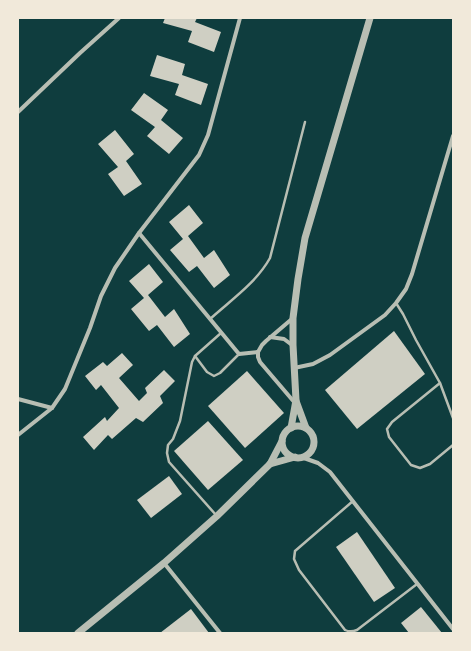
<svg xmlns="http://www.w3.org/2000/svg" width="471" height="651" font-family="Quicksand,sans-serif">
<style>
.building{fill:#cfcfc3}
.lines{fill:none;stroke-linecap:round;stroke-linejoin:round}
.service{stroke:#b8beb3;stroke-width:2.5}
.minor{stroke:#b8beb3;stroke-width:4}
.tertiary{stroke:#b8beb3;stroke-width:7}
</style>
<rect width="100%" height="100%" fill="#0f3d3e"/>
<g class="building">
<polygon points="165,18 197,18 195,22 221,32 214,52 188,42 192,31 163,23"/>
<polygon points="157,55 185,64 182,75 208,84 201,105 175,95 179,84 150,76"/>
<polygon points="144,93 168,110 161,120 183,138 169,154 147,136 155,127 131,110"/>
<polygon points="115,130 134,154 126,161 142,184 124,196 108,174 118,167 98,144"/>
<polygon points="189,205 203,223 188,236 204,258 214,250 230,275 214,288 197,266 189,272 170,250 183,239 169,222"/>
<polygon points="149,264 163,282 148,295 165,317 174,309 190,334 174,347 157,325 149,331 131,309 144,298 129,281"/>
<polygon points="394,331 425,374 357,429 325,390"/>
<polygon points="122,353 133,365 119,378 139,401 147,393 145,388 164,370 175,381 160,396 163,403 143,422 136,418 112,439 108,435 94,450 83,437 105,417 107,421 119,408 101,385 96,390 85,376 103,362 107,366"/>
<polygon points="247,371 284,413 245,448 208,406"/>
<polygon points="208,421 243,460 208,490 174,451"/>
<polygon points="169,476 182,494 151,518 137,500"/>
<polygon points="357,532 395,588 374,602 336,547"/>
<polygon points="421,607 442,633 409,633 401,623"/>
<polygon points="191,609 209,633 160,633"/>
</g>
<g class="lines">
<g class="service">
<polyline points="396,303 403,314 416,340 440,383 453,418"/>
<path d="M210,319C231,300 256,283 270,258L305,122"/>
<polyline points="195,356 207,372 214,376 220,373 239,354"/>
<polyline points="440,383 392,422 387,429 389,437 411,465 420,468 430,464 453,445"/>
<path d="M353,501L295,551L294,559L299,570L345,630C349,632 352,632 357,630L417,584"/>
<polyline points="216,515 169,462 167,453 168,445 173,439 180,421 192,362 195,356 221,333"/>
</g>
<g class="minor">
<polyline points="18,112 80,53 119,18"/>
<polyline points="139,233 239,354 258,352"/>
<polyline points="270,337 284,339 292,345"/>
<polyline points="258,352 258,357 260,362 295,403"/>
<polyline points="258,352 262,345 266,341 293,318"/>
<polyline points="294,368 313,364 330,355 385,315 396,303 406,289 412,274 453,136"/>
<polyline points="18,399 52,408"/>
<polyline points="18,435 52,408 65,389 90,328 101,296 115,268 139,233 199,155 208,135 240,18"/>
<polyline points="301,457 318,463 330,472 453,629"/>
<polyline points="164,563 220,633"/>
</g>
<g class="tertiary">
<polyline points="296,401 306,428"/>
<circle cx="298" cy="442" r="16"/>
<polyline points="291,428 296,400 293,345 293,318 298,279 305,238 370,18"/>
<polyline points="270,464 295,457"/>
<polyline points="78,633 164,563 217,516 270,464 282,441"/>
</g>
</g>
<rect width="471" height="651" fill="none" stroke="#f1e9da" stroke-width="38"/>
</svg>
